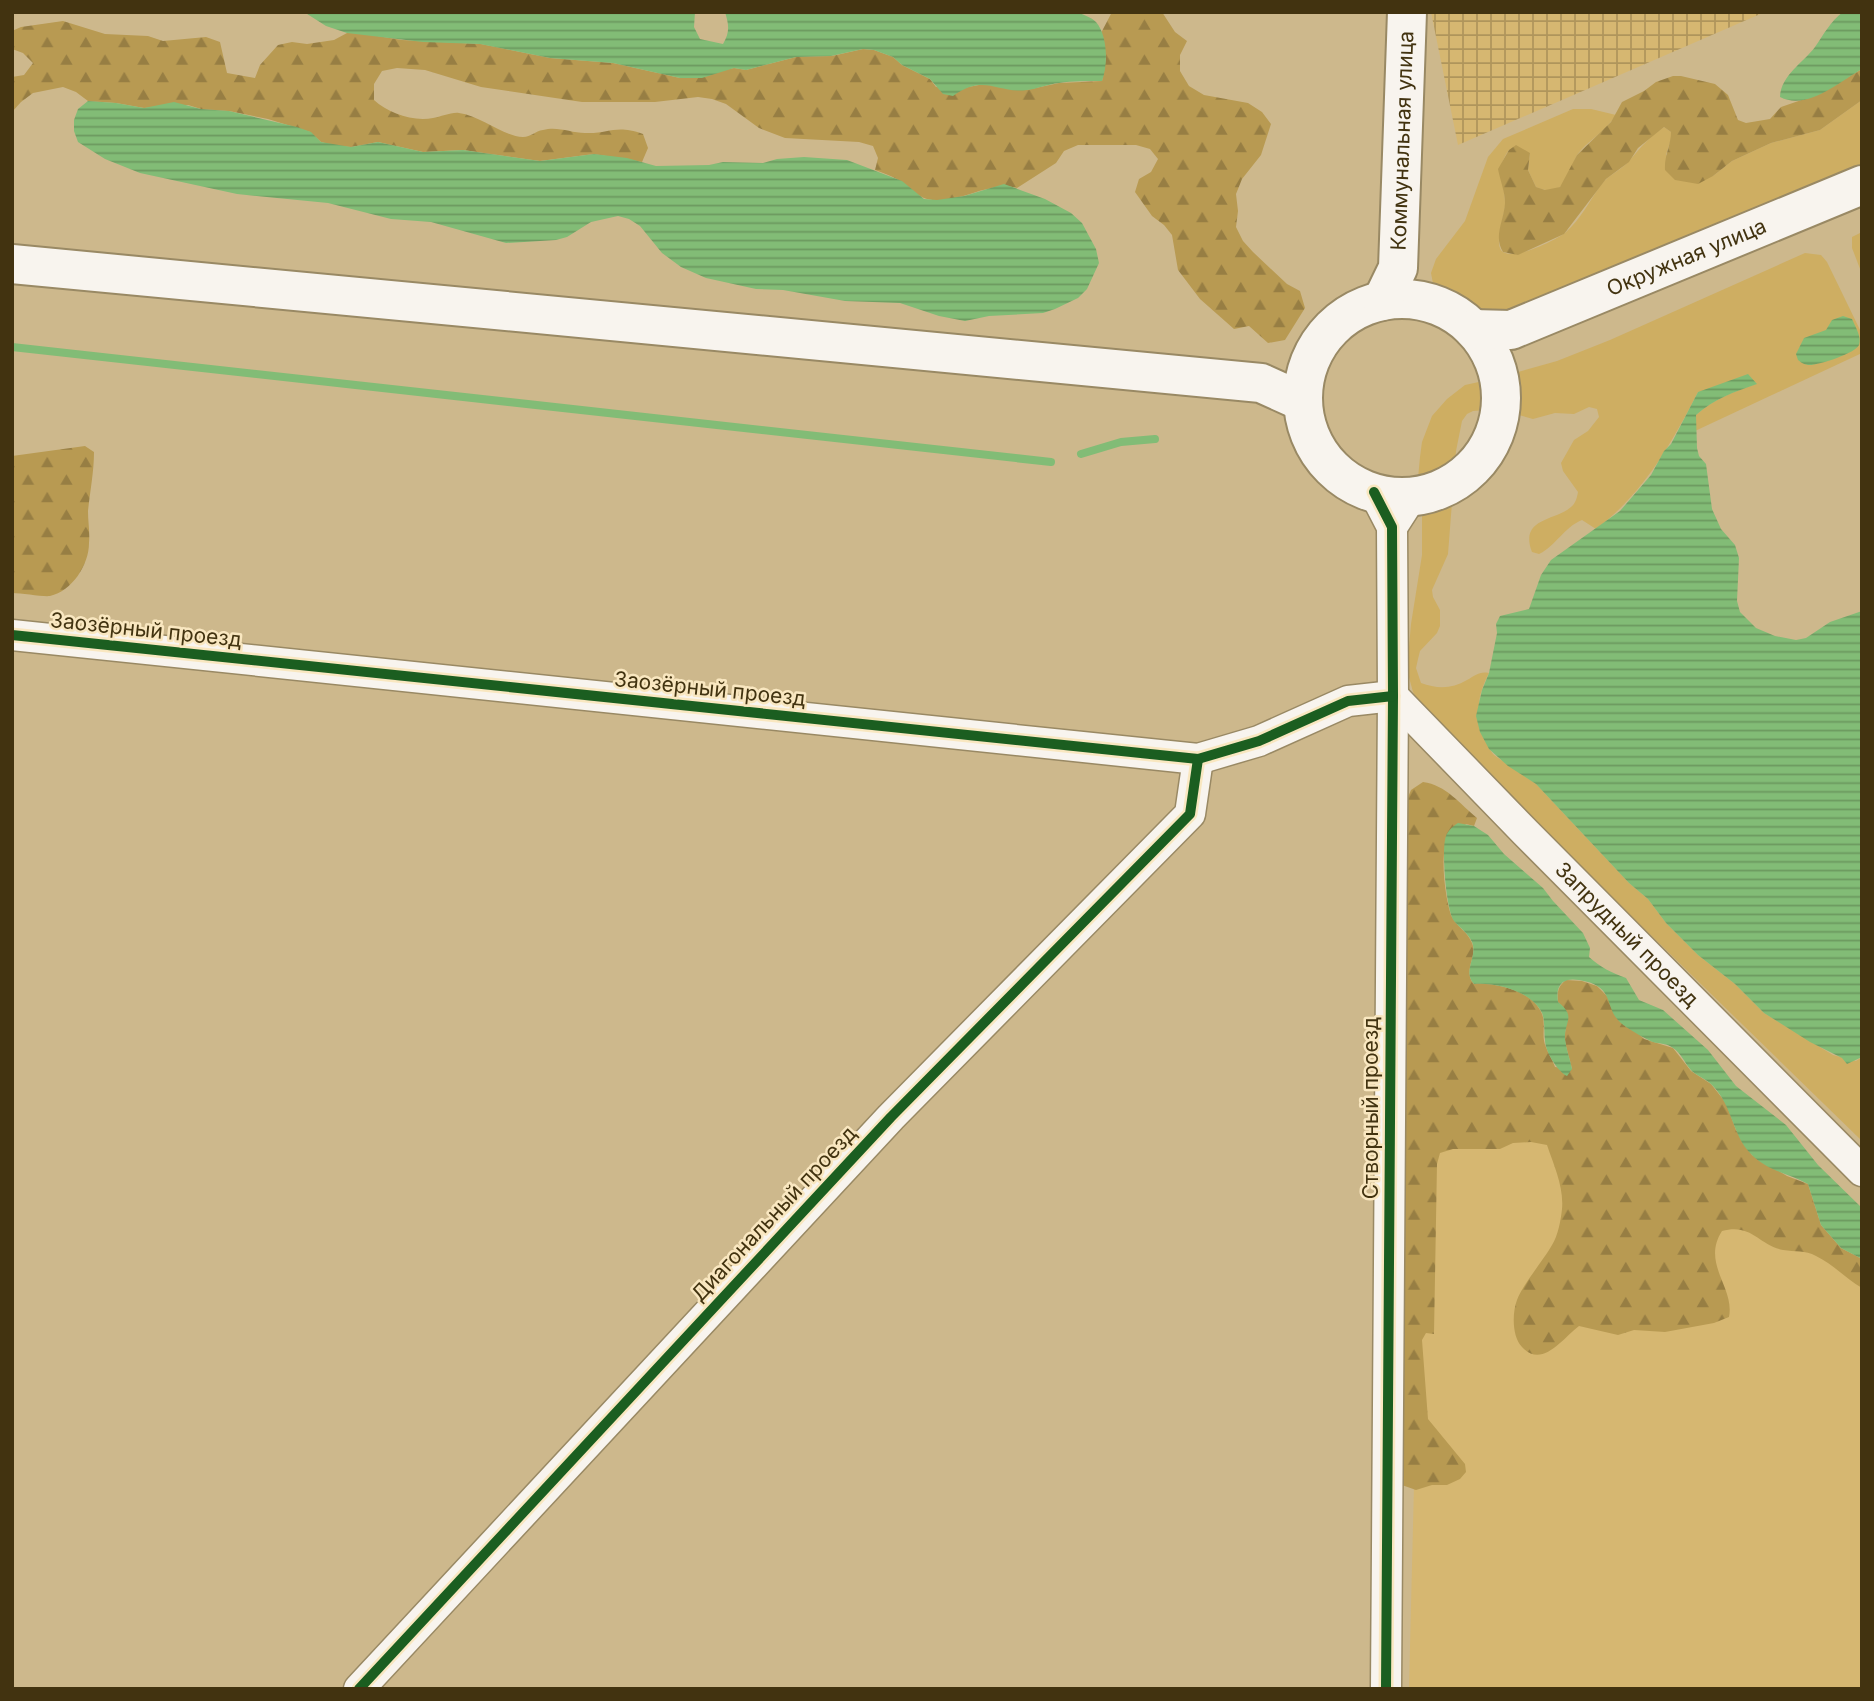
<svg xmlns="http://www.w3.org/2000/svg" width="1874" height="1701" font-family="Inter,sans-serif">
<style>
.built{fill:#d6b771}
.industrial{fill:url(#industrial-grid)}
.green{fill:#ceae62}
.forest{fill:url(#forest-firs)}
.water{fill:url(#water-rules)}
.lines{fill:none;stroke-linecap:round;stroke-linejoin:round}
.stream{stroke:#82bc76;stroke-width:8}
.minor-casing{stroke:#998964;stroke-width:33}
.secondary-casing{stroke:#998964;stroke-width:42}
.minor{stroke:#f8f4ee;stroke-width:30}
.secondary{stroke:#f8f4ee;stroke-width:38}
.cycleway-casing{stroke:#f9e7c0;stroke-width:15}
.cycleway{stroke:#1b5e20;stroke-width:10}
.labels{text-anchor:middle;stroke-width:5;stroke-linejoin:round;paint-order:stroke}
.street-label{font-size:21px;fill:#423310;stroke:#f9e7c0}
</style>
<defs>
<pattern id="industrial-grid" width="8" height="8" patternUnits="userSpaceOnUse" patternTransform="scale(1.75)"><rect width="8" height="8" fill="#d6b771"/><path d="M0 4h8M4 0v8" fill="none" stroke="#af955b"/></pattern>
<pattern id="forest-firs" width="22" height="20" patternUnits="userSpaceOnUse" patternTransform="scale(1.75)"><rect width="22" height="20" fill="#b89a52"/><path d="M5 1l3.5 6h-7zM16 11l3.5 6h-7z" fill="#977e43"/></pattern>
<pattern id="water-rules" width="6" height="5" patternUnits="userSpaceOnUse" patternTransform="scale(1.75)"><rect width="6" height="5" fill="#82bc76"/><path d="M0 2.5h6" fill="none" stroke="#6c995f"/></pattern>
</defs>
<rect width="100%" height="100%" fill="#cdb88c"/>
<polygon class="built" points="1423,1117 1714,1132 1862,1273 1862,1689 1409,1689"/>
<polygon class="industrial" points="1431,12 1765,12 1458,145"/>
<g class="green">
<path d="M1862,100V164L1519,312L1473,318L1458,314L1439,301L1435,294L1431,273L1436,259L1465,221L1488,157L1503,139L1573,109H1591L1616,115C1605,132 1587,141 1577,155C1571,166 1569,183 1558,188C1550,192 1543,190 1536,187L1528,170L1530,153L1509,150C1493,172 1506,182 1505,206C1504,218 1496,237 1500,248C1506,265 1557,240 1566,232C1581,219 1590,200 1601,185C1609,174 1622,170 1630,160C1642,146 1648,138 1664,127L1671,132V139L1666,155L1713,176L1732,161L1771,143L1820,130Z"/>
<polygon points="1862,232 1862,274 1852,248 1852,237"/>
<path d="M1805,253L1821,255L1827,262L1862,334V353L1695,431L1696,415C1714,399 1733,392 1756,384L1698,392C1671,444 1644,493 1596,529L1582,520C1564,527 1556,546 1539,554L1532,552C1519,518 1555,521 1571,507C1576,503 1577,497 1578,492L1563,471L1561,463L1574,440L1588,431L1599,417L1597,409L1589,407L1574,414L1555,413L1533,419L1498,409L1473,411L1467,414L1462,421L1456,451L1448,554L1432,590L1433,597L1440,610V626L1437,633L1420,651L1418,659L1416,668L1421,683C1437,689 1452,689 1467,680C1475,676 1479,671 1489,673C1484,683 1479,695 1479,706C1479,720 1485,745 1494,755L1536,784L1629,883L1648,899L1666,923L1698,955L1735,984L1764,1013L1833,1055L1856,1061L1862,1057V1141L1428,718L1413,692L1407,670L1411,624L1422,555V511L1417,489L1420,457L1422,442L1432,416L1447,399L1465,385L1497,378L1557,361L1610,340Z"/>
</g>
<g class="forest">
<path d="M1112,12H1162L1175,32L1187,41L1180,55V71L1189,86L1204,95L1248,103L1262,112L1271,124L1261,155L1242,179L1236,194L1238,211L1236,227L1243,241L1253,252L1287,284L1300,291L1305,308L1285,340L1268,343L1249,326L1234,329L1200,299L1178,270L1172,235L1164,225L1152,216L1135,192L1139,179L1151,172L1158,159L1150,149L1136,145H1078L1064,151L1056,163L1017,188C987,180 958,206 927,199C917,197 909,186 900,181C892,176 883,173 875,170L878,158L873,146L859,142L785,138L759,128L726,104L712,99L698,97L655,102H582L481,87L425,70L397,68L382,71L374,84V100C388,113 413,122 433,118C441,117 451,112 459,113C481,116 503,136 523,137C531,137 535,131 543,130C558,126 571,133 585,133C610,134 615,124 643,134L648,148L642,162L594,154L540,161L463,150L423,152L378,142L351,147L336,146L321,142L310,132L268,119L229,111L201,109L188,105L144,108L116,103L88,101L76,92L63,87L33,93L21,102L12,112V77L24,75L33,63L23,53L12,49V31L21,27L63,21L105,34L148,36L163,41L206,37L220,42L227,73L255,78L260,65L278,45L292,42L307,44L334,40L347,33H359L402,40L481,44L550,58L613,63L680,78L734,68L746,70L796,57L832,56L863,49L874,50L893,57L902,65L930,79L936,87L963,88L984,84L1026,90L1059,83L1102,81L1106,58L1101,33Z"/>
<path d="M1862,69V100L1820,130L1771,143L1732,161L1713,176L1698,184L1675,180L1665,170C1664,156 1671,145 1671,132L1664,127L1638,148L1629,162L1606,179L1564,234L1518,255L1503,252C1493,236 1504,221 1505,203C1505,192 1500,180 1498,169L1509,150L1516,145L1530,153L1528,170L1536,187L1545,190L1560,187L1577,155L1611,122L1622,102L1644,91L1656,82L1673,76H1681L1715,84L1728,95L1738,120L1746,123L1770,119L1781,107L1819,94Z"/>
<path d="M85,446L94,452C94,472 90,491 88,511C88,522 90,532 89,543C89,565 72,591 50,596C43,597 22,593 12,593V456Z"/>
<path d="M1423,782C1446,785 1460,804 1477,818L1474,826L1466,824C1460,830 1447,841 1445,848C1441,863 1446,903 1452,917C1457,927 1468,932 1472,943C1478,957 1462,971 1474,984C1496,982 1533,991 1542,1014C1546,1024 1541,1038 1546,1047C1548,1054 1553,1060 1555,1067L1572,1069C1570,1059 1566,1049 1565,1040C1564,1025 1572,1013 1558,1002C1557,992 1558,986 1566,980L1582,981L1597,986L1608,997L1626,1027L1634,1029L1644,1039L1673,1048L1691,1071L1711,1084L1726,1103L1736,1130L1752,1155L1787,1176L1808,1184L1821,1225L1841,1248L1862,1259V1288C1846,1279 1833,1264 1816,1256C1805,1250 1795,1252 1783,1250C1758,1245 1752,1223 1722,1231C1701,1264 1735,1287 1729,1317L1714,1323L1665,1332L1634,1330L1618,1335L1579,1326C1562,1339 1542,1369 1522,1347C1512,1337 1512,1313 1517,1300C1523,1284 1543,1261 1552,1245C1558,1236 1561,1219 1562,1209C1564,1187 1554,1166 1547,1145L1531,1142L1513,1143L1500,1149H1453L1440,1153L1437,1164L1434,1334L1426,1333L1422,1340L1428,1419L1465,1464L1466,1472L1460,1479L1447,1485H1432L1416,1490L1399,1484L1405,804L1411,790Z"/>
</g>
<g class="water">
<path d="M304,12H695L694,27L700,39L723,44C730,32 729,25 725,12H1076C1082,14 1091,17 1096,22C1108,36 1108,65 1102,81C1089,81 1072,81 1059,83C1048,84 1037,89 1027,90C997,94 985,73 953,96L943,94L930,79L902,65L893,57L874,50L863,49L831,56L796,57L746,70L734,68L702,78H680L613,63L550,58L480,44L423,42L347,33L326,26Z"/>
<path d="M1843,12H1862V69C1839,82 1807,111 1780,97C1781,75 1803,63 1815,47C1824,34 1830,22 1843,12Z"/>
<polygon points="88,101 116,103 144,108 174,102 201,109 229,111 297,127 311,132 321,142 351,147 378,142 423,152 463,150 540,161 594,154 627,158 656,166 709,165 723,162 763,163 777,159 804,157 847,160 902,181 924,199 937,200 964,196 1004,184 1045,199 1071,213 1082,223 1096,249 1099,263 1087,289 1078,298 1055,309 1043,313 989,316 965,321 939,316 900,303 845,301 783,290 756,289 706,278 681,267 662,253 640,226 629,219 618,216 591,222 567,237 556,240 506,243 431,222 391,219 328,203 237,194 140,173 105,159 78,142 74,131 74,120 78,109"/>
<path d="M1843,316L1852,319C1855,326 1862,337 1859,345C1856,353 1817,366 1808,365C1803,364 1802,363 1798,360L1796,354L1804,338L1826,330L1832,320Z"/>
<path d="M1748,374L1757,384C1734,392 1714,399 1696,415L1697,448L1699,456L1706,464L1712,509L1721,529L1735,545L1739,558L1737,601L1740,612L1756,628L1775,636L1796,640L1806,638L1830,622L1862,611V1057L1847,1064L1842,1058L1810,1042L1764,1013L1735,984L1698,955L1666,923L1648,899L1629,883L1536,784L1508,766L1489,749L1480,732L1476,716L1482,690L1489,673L1497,633L1496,624L1500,616L1529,609L1541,575L1551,560L1620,511L1651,475L1664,451L1671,444L1698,392Z"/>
<path d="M1458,823L1474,826L1488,835L1504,854L1543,888L1553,901L1583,933L1590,948L1589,957C1600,967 1612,973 1626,978L1639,1000L1663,1010L1708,1050L1736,1086L1786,1125L1818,1165L1862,1208V1259L1841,1248L1821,1225L1808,1184C1788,1173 1767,1171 1751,1154C1732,1135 1733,1106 1712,1085C1705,1078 1696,1076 1690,1069C1684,1062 1681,1053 1673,1048C1667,1043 1660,1044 1653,1042C1647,1040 1625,1027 1621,1023C1603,1008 1617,986 1579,980C1573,979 1568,979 1563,982C1557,987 1557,994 1558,1002C1577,1017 1564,1021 1565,1039C1566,1049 1570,1059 1572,1069L1567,1076C1557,1071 1545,1051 1545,1040C1544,1033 1545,1020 1542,1013C1532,991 1495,982 1474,984C1462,971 1478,957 1472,942C1468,933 1460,928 1454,921C1446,910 1442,854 1445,840C1446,832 1452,827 1458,823Z"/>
</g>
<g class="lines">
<g class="stream">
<polyline points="12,347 1051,462"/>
<polyline points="1081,454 1121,442 1155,439"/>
</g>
<defs>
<g id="minor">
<polyline points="1374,492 1392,527 1393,696 1386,1689"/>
<polyline points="1392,527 1412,496"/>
<polyline points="12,635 1198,759 1259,741 1348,701 1393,696"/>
<path id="s1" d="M1393,696L1526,833L1862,1171"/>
<polyline points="359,1689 891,1117 1190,814 1198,759"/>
</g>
<g id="secondary">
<polyline points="12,264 1261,383 1303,402"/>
<circle cx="1402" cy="398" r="99"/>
<path id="s2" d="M1382,301L1398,268L1407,12"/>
<path id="s3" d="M1473,329L1511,330L1862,185"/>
</g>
</defs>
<use href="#minor" class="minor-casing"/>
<use href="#secondary" class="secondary-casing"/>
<use href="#minor" class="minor"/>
<use href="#secondary" class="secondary"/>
<defs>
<g id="cycleway">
<polyline points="1374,492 1392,527 1393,696 1386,1689"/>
<polyline points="12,635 1198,759 1259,741 1348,701 1393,696"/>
<polyline points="359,1689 891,1117 1190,814 1198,759"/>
</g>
</defs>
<use href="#cycleway" class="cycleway-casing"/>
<use href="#cycleway" class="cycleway"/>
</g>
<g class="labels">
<g class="street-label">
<text dy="7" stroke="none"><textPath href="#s2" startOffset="164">Коммунальная улица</textPath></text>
<text dy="7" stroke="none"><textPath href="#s3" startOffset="228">Окружная улица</textPath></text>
<text transform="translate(146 630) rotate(6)" y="7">Заозёрный проезд</text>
<text transform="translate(710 689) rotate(6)" y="7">Заозёрный проезд</text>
<text dy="7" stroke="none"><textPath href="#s1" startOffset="334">Запрудный проезд</textPath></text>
<text transform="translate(1371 1108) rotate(-90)" y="7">Створный проезд</text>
<text transform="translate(774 1214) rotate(-47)" y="7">Диагональный проезд</text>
</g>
</g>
<rect width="1874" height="1701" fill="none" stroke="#423310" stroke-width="28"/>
</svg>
